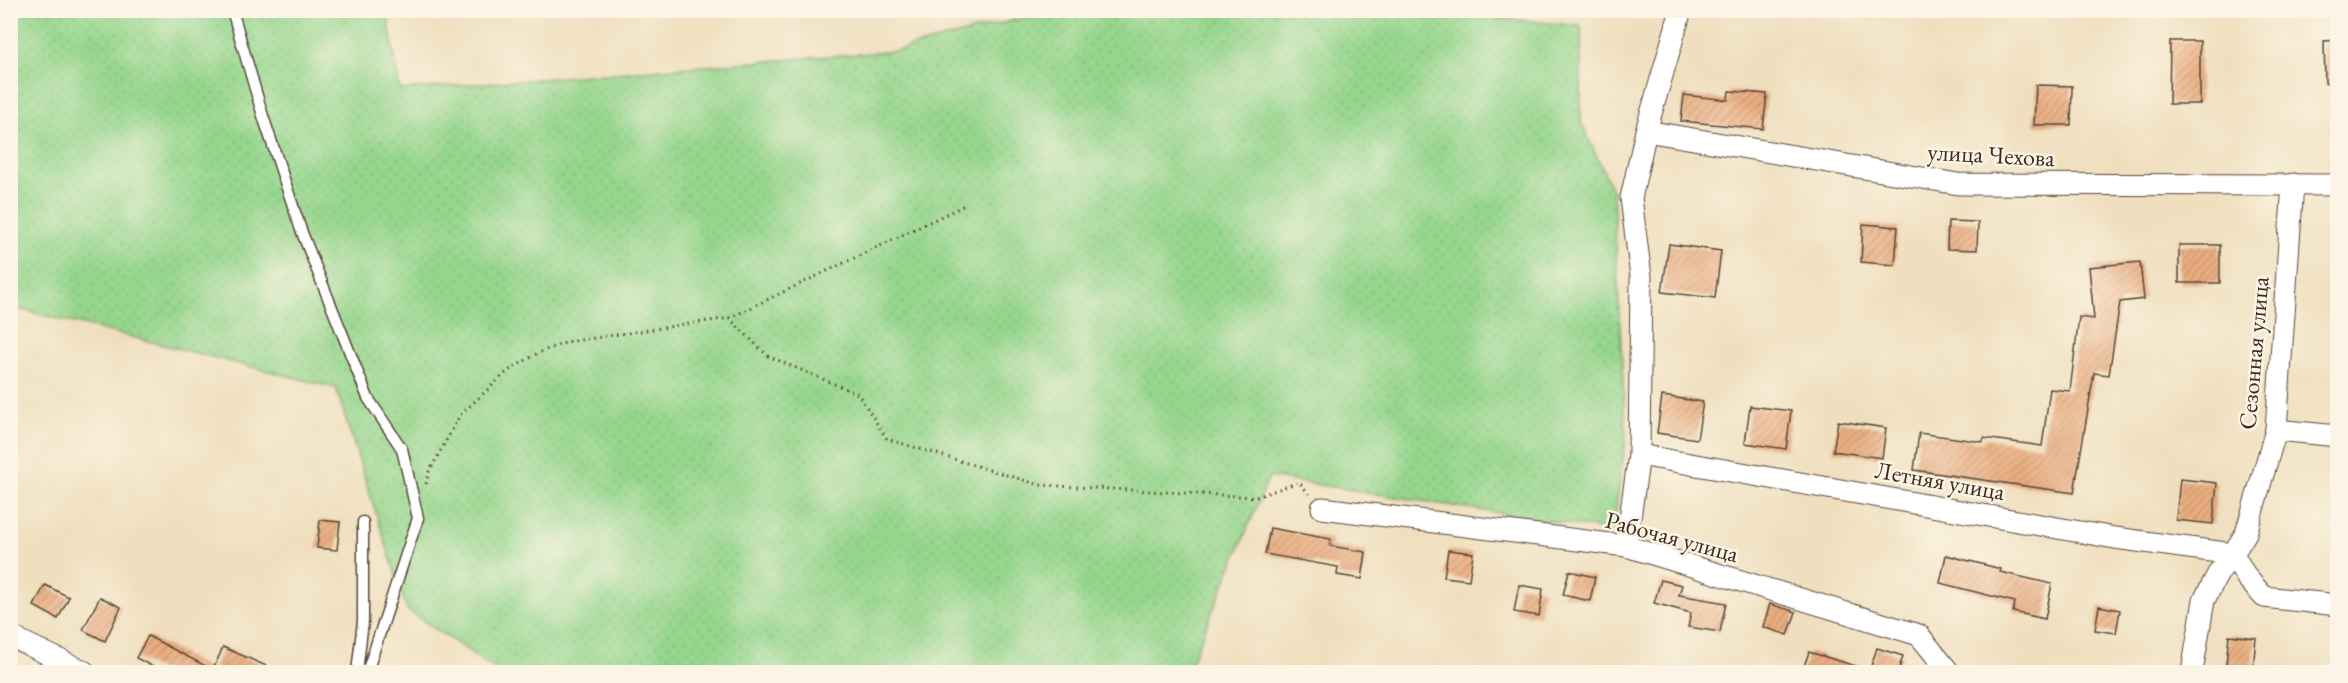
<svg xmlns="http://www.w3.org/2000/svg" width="2348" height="683" font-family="'EB Garamond',serif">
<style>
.grass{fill:url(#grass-dots);stroke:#688056;stroke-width:1.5}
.building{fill:url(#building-hatch)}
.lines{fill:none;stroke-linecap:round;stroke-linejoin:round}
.service-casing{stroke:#564536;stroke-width:13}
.minor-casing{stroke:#564536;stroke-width:23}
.path{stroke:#564536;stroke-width:3;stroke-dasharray:1.5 4.5;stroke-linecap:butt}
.service{stroke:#fff;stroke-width:10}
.minor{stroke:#fff;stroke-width:21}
.labels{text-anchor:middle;stroke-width:5;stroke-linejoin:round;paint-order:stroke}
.street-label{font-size:24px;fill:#3b2a1e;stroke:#fcf5e5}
</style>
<defs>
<pattern id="grass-dots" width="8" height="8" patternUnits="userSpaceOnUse" patternTransform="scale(1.5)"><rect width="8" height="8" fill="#95d68d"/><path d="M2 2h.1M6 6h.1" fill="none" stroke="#81b879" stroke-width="1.8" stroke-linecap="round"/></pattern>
<pattern id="building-hatch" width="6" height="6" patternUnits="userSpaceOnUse" patternTransform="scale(1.5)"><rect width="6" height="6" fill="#ebae80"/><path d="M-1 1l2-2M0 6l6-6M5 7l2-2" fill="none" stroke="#c08e68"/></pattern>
</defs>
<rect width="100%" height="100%" fill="#fcf5e5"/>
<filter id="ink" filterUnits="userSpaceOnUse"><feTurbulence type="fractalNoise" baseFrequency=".0167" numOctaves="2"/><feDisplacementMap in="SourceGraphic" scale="12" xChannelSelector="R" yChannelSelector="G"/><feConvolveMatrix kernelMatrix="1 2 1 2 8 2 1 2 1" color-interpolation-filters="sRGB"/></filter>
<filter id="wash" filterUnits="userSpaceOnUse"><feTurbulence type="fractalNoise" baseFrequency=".008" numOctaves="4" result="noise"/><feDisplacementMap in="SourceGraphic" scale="24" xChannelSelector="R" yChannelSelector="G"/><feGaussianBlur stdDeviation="1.35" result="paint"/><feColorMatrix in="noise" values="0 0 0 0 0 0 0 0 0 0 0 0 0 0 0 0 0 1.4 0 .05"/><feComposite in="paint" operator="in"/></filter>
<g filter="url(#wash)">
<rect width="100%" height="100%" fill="#efdfbe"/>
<polygon class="grass" points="11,11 387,11 400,90 895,51 1050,11 1421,11 1581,26 1581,122 1613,192 1626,438 1613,531 1269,477 1187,672 500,672 407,610 336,388 11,307"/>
<g id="blocks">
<g class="building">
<polygon points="2337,40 2337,83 2325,83 2324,41"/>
<polygon points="2170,41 2200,41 2200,104 2169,104"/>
<polygon points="2036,85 2072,86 2071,125 2034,125"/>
<polygon points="1729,91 1767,94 1763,129 1681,121 1684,95 1728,100"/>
<polygon points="1948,221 1978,222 1977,250 1947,249"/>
<polygon points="1863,224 1898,227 1895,265 1861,262"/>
<polygon points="1669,244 1721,251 1715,298 1662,292"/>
<rect x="2179" y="245" width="41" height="38"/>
<polygon points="2140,262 2144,299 2120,302 2109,375 2094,373 2074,493 1914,470 1919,433 1983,442 1984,438 2042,446 2050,389 2070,391 2079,317 2094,319 2089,267"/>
<polygon points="1662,396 1703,402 1697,439 1657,433"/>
<polygon points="1750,406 1791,411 1786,449 1745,443"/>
<polygon points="1838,421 1886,428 1882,458 1833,451"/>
<polygon points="2180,479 2217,483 2213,524 2176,520"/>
<polygon points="320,520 340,522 337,550 317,548"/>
<polygon points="1270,528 1331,539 1330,546 1366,552 1362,579 1337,575 1338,567 1265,554"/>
<polygon points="1448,550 1473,553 1469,580 1444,577"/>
<polygon points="1946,555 2001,569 2000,572 2052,584 2045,619 2013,612 2015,602 1940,583"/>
<polygon points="1569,571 1595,577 1590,601 1563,595"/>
<polygon points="1661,580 1682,585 1679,595 1726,603 1720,632 1688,627 1691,613 1654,603"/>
<polygon points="45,585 69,597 58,619 34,606"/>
<polygon points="1519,585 1543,589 1539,616 1514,612"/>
<polygon points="100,597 121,607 105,641 83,630"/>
<polygon points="1770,604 1796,612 1788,635 1763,627"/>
<polygon points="2099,606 2120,610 2116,633 2095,630"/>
<polygon points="2229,635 2256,638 2253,668 2226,665"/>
<polygon points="148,636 213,670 223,647 280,672 164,672 136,658"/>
<polygon points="1877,648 1903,656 1898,672 1869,672"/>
<polygon points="1809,652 1866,669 1865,672 1802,672"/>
</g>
</g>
</g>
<g filter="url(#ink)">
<use href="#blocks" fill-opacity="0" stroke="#564536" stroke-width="1.5"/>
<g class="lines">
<defs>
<g id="service">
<polyline points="232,10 263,116 301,230 368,398 402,449 418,518 367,672"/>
<polyline points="357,672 363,621 363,522"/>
</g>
<g id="minor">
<polyline points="1646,131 1958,184 2338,185"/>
<polyline points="2276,430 2338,436"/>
<polyline points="1639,455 2115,538 2233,554"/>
<polyline points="1322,508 1626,546 1919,635 1949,672"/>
<polyline points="1626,546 1639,455 1641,277 1631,198 1646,131 1681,10"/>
<polyline points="2233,554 2247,578 2264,597 2338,605"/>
<polyline points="10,636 85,672"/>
<polyline points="2192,672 2204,600 2219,572 2233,554 2246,533 2276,430 2293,184"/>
</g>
</defs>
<use href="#service" class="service-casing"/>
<use href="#minor" class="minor-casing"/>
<g class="path">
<polyline points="729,318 967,204"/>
<polyline points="426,484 429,472 460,415 508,371 538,353 567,342 729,318 768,356 858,394 887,439 1040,485 1256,497 1299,482 1310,495"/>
</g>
<use href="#service" class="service"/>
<use href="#minor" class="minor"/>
</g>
</g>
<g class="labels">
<g class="street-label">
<text transform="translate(1991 155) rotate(3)" y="8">улица Чехова</text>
<text transform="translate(2254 353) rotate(-85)" y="8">Сезонная улица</text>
<text transform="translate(1940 481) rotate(10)" y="8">Летняя улица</text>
<text transform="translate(1672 537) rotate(15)" y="8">Рабочая улица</text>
</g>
</g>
<rect width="2348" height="683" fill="none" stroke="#fcf5e5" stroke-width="36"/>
</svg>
